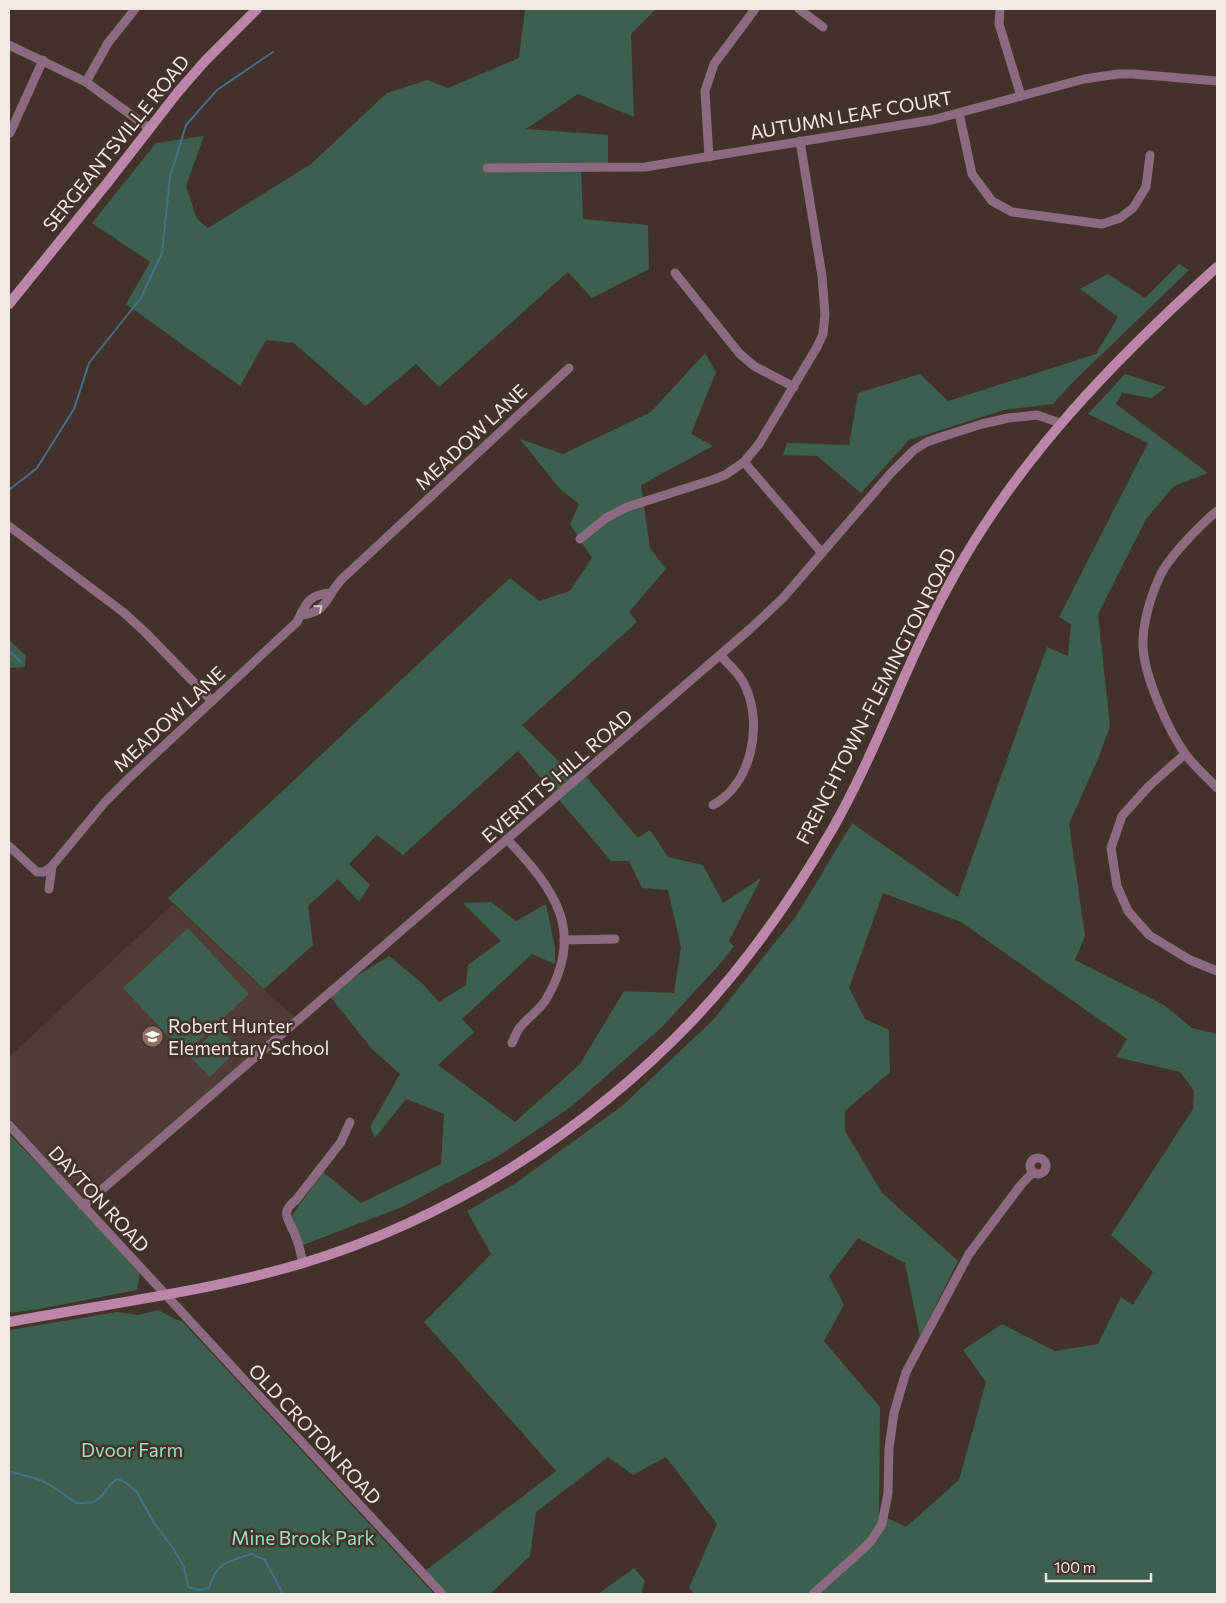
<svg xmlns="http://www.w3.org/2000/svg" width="1226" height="1603" font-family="Commissioner,sans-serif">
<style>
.education{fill:#4f3c36}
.green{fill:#3c5f4f;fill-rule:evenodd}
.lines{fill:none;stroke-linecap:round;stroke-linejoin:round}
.stream{stroke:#467087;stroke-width:2}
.minor{stroke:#8c6a80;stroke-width:9}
.secondary{stroke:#bc86a9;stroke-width:10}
.oneway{stroke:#d4c2c6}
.labels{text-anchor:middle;stroke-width:5;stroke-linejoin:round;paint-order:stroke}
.street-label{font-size:19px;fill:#f3e8e4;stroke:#42322b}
.poi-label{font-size:19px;fill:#f3e8e4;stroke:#42322b;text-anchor:start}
.park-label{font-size:19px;fill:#97e2c0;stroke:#42322b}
</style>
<rect width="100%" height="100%" fill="#42322b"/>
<polygon class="education" points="173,904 249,976 296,1018 88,1199 76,1198 9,1125 9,1057"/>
<g class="green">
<polygon points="525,9 656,9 631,34 634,117 578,94 526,129 608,135 608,166 581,167 583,219 648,225 649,269 592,298 568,272 439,387 416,364 366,406 294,343 266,340 240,386 126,304 150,262 92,223 156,143 204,136 186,186 197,219 208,228 311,164 387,93 427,80 448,88 519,58"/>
<polygon points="1179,264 1189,270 1072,383 1053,404 1004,410 909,440 861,493 817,456 783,455 787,443 849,445 858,393 920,374 948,401 1096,354 1118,317 1080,289 1108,274 1145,298"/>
<polygon points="705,353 716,372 691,434 713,446 641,485 650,548 666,569 629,612 637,622 522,725 576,778 583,773 638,838 650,830 668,857 703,865 723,903 761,878 729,941 734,946 719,965 662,1027 572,1106 500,1155 402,1207 303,1245 288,1221 323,1172 361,1203 441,1164 444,1114 406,1099 375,1138 370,1127 400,1074 372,1049 328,994 389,956 422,983 439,1002 466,985 468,965 501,941 463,903 491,902 516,921 546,904 555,948 555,964 532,954 462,1019 474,1032 438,1065 515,1122 580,1064 624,991 674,993 681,948 668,890 642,888 629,861 611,861 518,751 403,855 377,835 349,864 370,885 359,902 338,879 308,906 313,945 264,989 168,898 510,578 539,601 570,591 592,558 570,524 579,504 559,488 520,439 563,454 651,412"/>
<path d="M1125,374L1166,387L1152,398L1122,393L1116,404L1208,473L1174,486L1146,519L1098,614L1110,726L1098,759L1069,824L1085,936L1075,960L1164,1005L1192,1028L1217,1034V1594H694L689,1588L717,1524L666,1457L633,1475L608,1457L536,1512L530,1556L490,1594H446L425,1571L556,1471L424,1322L491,1254L467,1211L516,1183L622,1106L714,1019L797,915L852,823L958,897L1047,647L1068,656L1071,624L1059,617L1148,443L1088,414ZM883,893L961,922L1127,1039L1116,1057L1180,1072L1194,1091L1193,1109L1111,1235L1153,1272L1133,1305L1121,1297L1098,1344L1055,1351L1002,1324L963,1350L986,1382L959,1480L906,1527L879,1514L880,1407L824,1341L844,1305L829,1276L858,1238L905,1263L920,1337L958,1261L882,1193L845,1131V1111L890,1072L889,1030L865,1019L849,988Z"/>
<polygon points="9,640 26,656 25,667 9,668"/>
<polygon points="188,928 249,994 185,1054 123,988"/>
<polygon points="218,1027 239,1048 210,1077 189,1056"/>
<polygon points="9,1134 91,1218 140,1274 137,1290 39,1309 9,1313"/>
<path d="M157,1310C166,1313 174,1320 182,1321L434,1594H9V1330L117,1312L139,1315Z"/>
<polygon points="634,1568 645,1581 641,1594 598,1594"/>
</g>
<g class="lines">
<g class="stream">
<polyline points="9,490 37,468 74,409 89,363 141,298 162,253 170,177 186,125 217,90 273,52"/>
<polyline points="9,651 21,662"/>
<path d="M9,1471C19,1475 30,1476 40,1480C53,1485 64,1495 76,1503C82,1503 88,1503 93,1502C104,1499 106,1485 117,1479L125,1482L137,1492L154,1523L173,1548L184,1567L188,1587L199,1590L209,1588C216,1562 228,1562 251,1554L265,1560L283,1594"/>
</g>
<g class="minor">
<polyline points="799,9 823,27"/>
<polyline points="1000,9 999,24 1021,96"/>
<polyline points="9,45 86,82 149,128"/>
<polyline points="86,82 108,43 135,9"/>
<polyline points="959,113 972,174 992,201 1012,212 1102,224 1120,218 1133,208 1146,187 1150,155"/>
<polyline points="10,133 43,60"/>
<polyline points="709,157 705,91 714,64 755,9"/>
<polyline points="487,168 645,167 932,120 1084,79 1118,74 1133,74 1217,81"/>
<polyline points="675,273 739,353 754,366 794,387"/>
<polyline points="744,462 822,553"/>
<path d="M1217,511C1201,524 1168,558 1160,576C1151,595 1142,625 1143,646C1144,676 1168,730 1186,755C1195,767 1207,777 1217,788"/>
<polyline points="9,526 123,612 145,632 212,701"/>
<polyline points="580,539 606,518 627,507 715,479 725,475 744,462 759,444 817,347 823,334 825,315 822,276 800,141"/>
<path d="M301,615C329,612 325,596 343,578L569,368"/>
<polyline points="1185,754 1149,786 1122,816 1111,848 1117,886 1128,911 1149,935 1190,960 1217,971"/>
<path d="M713,805C751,784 763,727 746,688C741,675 730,666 720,655"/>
<path d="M507,839C555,890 587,932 545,1001C538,1011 529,1017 521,1026C517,1030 515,1037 512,1043"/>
<path d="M9,846L37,872H44L52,866L105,802L127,780L297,622C306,603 309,594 331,593"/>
<polyline points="49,889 52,866"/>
<polyline points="564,940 615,939"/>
<polyline points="9,1125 442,1594"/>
<circle cx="1038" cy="1166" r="8"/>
<polyline points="83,1206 750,629 783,598 891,473 914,450 927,442 941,437 982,424 1008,418 1037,415 1060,423"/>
<path d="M303,1263C301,1254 299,1244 295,1235C289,1219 279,1213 296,1200L341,1142L350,1122"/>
<polyline points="813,1594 862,1550 871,1541 882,1524 888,1493 889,1448 894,1413 906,1372 969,1254 1020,1186 1033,1172"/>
</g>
<g class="secondary">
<polyline points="9,304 108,182 178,92 205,61 257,9"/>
<path d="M9,1322C106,1304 205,1292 300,1264C449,1219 586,1132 693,1020C748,962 793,897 833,828C878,749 906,662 950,583C1017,459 1113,361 1217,267"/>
</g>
</g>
<defs><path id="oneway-chevron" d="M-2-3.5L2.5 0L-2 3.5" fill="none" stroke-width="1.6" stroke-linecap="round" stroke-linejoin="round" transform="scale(1.25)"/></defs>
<use class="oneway" href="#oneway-chevron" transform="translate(319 608) rotate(-40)"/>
<defs>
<symbol id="school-disc" viewBox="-11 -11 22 22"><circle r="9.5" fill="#8d6e63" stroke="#42322b"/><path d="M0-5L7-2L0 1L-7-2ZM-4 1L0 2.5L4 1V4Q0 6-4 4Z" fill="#fff"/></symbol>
</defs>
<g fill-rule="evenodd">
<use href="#school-disc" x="140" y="1024" width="25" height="25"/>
</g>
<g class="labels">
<g class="street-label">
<text transform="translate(851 115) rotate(-10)" y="7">AUTUMN LEAF COURT</text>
<text transform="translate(116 143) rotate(-51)" y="7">SERGEANTSVILLE ROAD</text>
<text transform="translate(471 437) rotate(-43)" y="7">MEADOW LANE</text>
<text transform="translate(876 696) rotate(-63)" y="7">FRENCHTOWN-FLEMINGTON ROAD</text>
<text transform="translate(169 719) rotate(-43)" y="7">MEADOW LANE</text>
<text transform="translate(557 776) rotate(-41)" y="7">EVERITTS HILL ROAD</text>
<text transform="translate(99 1199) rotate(47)" y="7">DAYTON ROAD</text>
<text transform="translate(315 1434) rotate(47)" y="7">OLD CROTON ROAD</text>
</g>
<g class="poi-label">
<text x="168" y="1033">Robert Hunter<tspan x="168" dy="22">Elementary School</tspan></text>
</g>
<g class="park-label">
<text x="132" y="1457">Dvoor Farm</text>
<text x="303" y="1545">Mine Brook Park</text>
</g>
</g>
<rect width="1226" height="1603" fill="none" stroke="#f3e8e4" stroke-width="20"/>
<path d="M1046 1573v8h105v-8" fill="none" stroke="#f3e8e4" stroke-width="2.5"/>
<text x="1054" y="1573" font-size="15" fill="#f3e8e4" stroke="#42322b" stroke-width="4" paint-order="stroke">100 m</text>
</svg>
